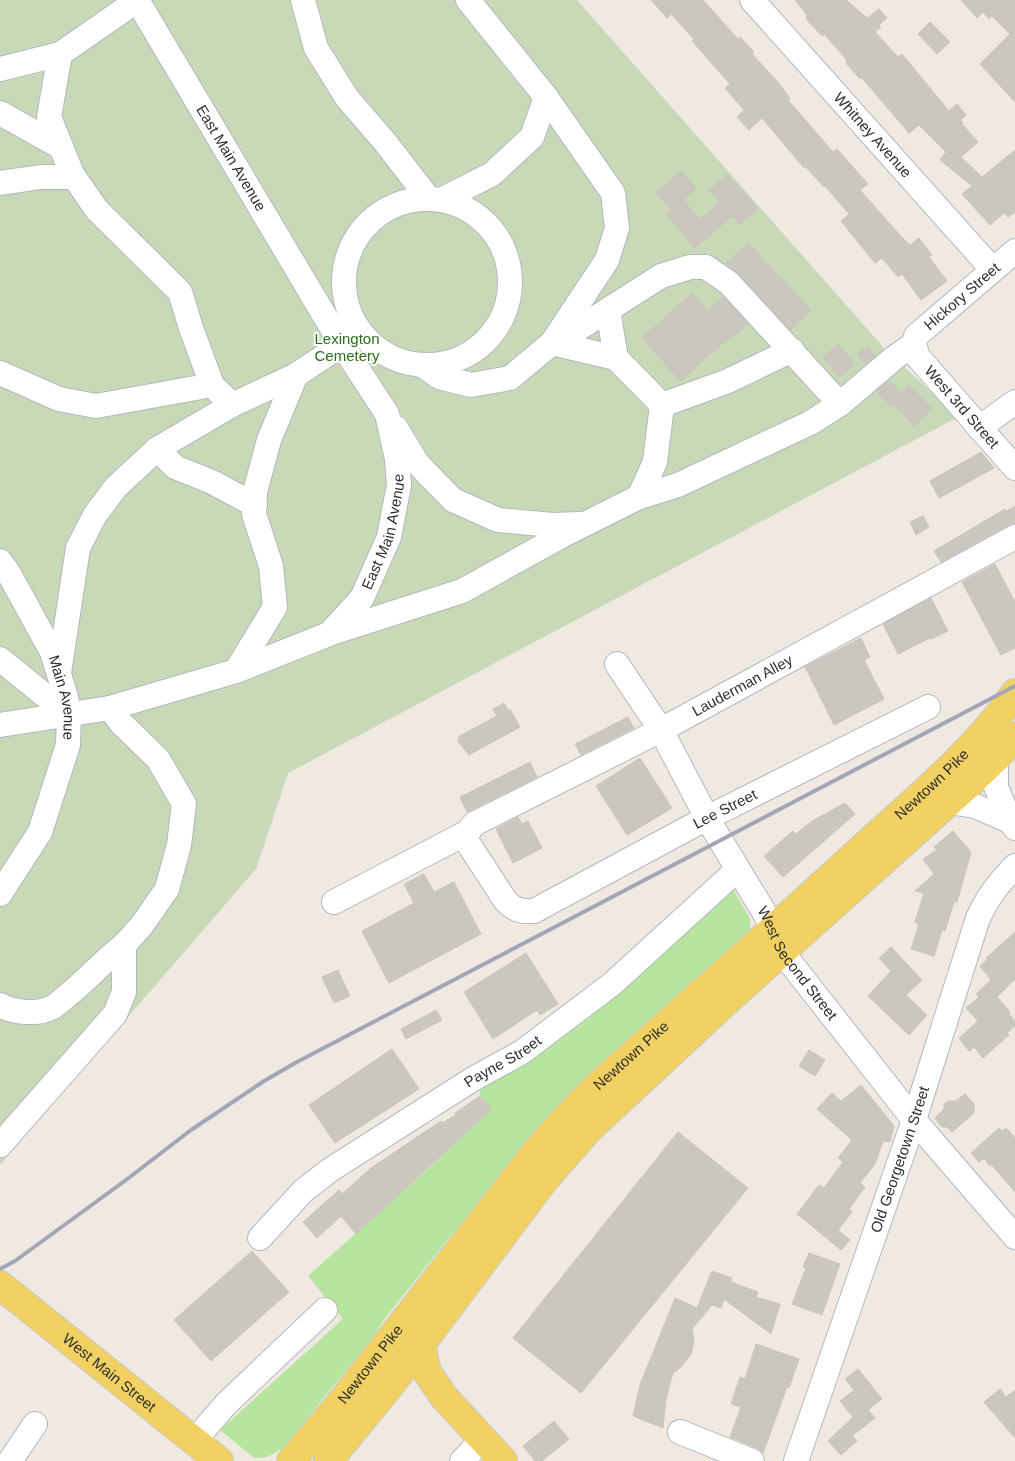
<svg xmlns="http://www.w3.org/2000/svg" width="1015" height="1461" font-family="Helvetica,sans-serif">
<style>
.green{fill:#b6e59e}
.cemetery{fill:#c8d9b8}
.building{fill:#cbc7bf;stroke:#cbc5ba}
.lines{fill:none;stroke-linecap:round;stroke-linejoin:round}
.minor-casing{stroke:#b4b7c1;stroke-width:26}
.major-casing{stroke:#c9c9c9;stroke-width:30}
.minor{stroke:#fff;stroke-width:24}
.major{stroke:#f2d163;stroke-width:28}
.rail{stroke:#a3a6b8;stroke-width:4}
.labels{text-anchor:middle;stroke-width:4;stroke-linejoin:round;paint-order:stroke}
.street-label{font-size:15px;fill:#2e2e2e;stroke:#fff}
.park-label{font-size:15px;fill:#2c6e1b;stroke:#fff}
</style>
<rect width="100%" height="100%" fill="#efe9e1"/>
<path class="green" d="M733,889L750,919V932L669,1002L556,1108L515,1156L385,1318L373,1337L285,1446C275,1453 265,1461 253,1457L220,1430L343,1319L308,1276L427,1170L491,1109L480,1096V1088Z"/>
<polygon class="cemetery" points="0,0 577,0 884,348 958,417 288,773 256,869 0,1165"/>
<g class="building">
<polygon points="651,0 703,0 738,39 740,37 754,52 752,54 777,81 790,98 788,100 833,152 837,149 868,184 860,190 898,233 910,245 919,238 932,255 929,257 947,281 921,300 902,274 898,277 882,258 875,263 841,221 849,214 825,186 824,187 805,166 804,168 762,118 749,130 737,117 744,110 725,88 730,84 692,41 694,39 671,14 667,18"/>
<polygon points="795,0 846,0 867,18 879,9 887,18 879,25 881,27 875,32 898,57 902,54 949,111 957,104 966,115 961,120 963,123 962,124 978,142 961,157 982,177 1015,150 1015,212 1008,217 1004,213 990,225 962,194 972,186 940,160 946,152 919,125 909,133 862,78 860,79 846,63 847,60 824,34 822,36 806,19 807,15"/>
<polygon points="961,0 1015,0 1015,102 980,64 1010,34 992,16 989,19 983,12 977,18"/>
<polygon points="930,22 950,42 937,54 918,34"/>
<polygon points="682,171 696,189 683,199 699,220 720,202 709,191 727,175 758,208 740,224 732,216 695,248 666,213 671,210 656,192"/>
<polygon points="748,243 811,310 790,330 739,274 726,263"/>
<polygon points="692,293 708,310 723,296 748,324 733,337 732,336 712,352 681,381 642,338"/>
<polygon points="838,344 855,364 840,377 823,358"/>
<polygon points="868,346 875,356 865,364 857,354"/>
<polygon points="891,382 901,393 909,385 932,409 914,426 894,405 892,407 876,391 886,383 888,384"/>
<polygon points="981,452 994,468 939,498 930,481"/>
<polygon points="1015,506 1015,523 1008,525 941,562 934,551 1005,509 1007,511"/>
<polygon points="923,516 929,527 916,535 910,522"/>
<polygon points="995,564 1015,602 1015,648 1001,655 962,582"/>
<polygon points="931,598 948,631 931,639 930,638 898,654 883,624"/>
<polygon points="861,638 870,657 864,660 884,699 834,725 805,667"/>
<polygon points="504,703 508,710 510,709 520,727 469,755 457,740 460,739 458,737 497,716 493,709"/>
<polygon points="628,717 634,728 581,755 575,744"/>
<polygon points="640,758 672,808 627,835 596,786"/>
<polygon points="530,762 537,777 467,812 460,797"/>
<polygon points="845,803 855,814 783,877 764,856 793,831 796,834 812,821"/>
<polygon points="518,817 522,824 528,821 542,848 513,863 496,829"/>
<polygon points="953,831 971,852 957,902 954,902 945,931 942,930 934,956 911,949 919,924 915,922 924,893 915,891 934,874 923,859 937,850 934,847"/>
<polygon points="424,874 434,892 454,882 481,934 389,983 362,931 414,903 404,884"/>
<polygon points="1015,932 1015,979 997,997 1010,1012 1009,1014 1015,1021 1015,1026 1007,1033 1009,1035 983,1058 974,1047 969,1051 959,1038 978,1021 966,1008 979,997 976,994 991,980 980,966 988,959 986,958"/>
<polygon points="891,947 922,980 906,995 927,1015 909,1035 868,996 891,971 879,958"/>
<polygon points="526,953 558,1004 540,1015 537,1010 493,1039 464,992"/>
<polygon points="338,970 350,996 334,1003 322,977"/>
<polygon points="436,1010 442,1020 406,1039 401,1029"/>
<polygon points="392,1049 419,1089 335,1143 309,1105"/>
<polygon points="809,1050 825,1060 815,1076 799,1066"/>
<polygon points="861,1085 894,1126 890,1142 883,1141 875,1164 860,1183 865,1187 849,1209 852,1212 838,1230 850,1240 841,1250 797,1214 819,1185 824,1188 843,1162 838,1158 852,1140 817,1109 832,1093 841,1101"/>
<polygon points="965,1094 974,1104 974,1113 952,1132 947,1127 942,1127 935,1118 944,1109 944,1104 948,1101 956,1101"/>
<polygon points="480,1096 492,1109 356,1234 341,1216 317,1238 303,1222 339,1190 342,1194 371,1168 441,1121 442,1123 456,1115 455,1113"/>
<polygon points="999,1128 1002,1131 1006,1128 1015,1138 1015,1192 991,1164 990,1166 984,1158 979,1162 971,1153"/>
<polygon points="678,1132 748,1188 581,1393 513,1338"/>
<polygon points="252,1251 289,1292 211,1361 174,1320"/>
<polygon points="809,1253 840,1264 822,1315 792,1304 806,1268 803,1267"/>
<polygon points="712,1271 732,1278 731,1282 758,1292 756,1297 780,1304 771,1334 724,1299 721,1308 712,1305 692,1329 694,1341 691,1354 681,1367 673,1373 666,1399 663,1428 633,1416 640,1385 675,1298 697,1308"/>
<polygon points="756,1344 799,1359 789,1388 787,1387 763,1453 757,1448 730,1437 741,1407 731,1404 740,1377 745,1379"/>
<polygon points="858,1369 882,1399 868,1410 875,1418 852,1436 857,1441 841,1455 828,1441 853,1417 840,1401 854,1390 845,1379"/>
<polygon points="1000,1389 1006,1397 1015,1390 1015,1438 984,1402"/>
<polygon points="554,1421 569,1439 542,1461 535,1461 523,1446"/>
</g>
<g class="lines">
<defs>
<g id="minor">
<polyline points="138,0 60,54 49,117 72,174 97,210 180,292 191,328 212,385 232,405"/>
<polyline points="303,0 316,48 347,98 385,142 429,199"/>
<path id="s1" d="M752,0L993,270"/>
<polyline points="0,69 60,54"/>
<polyline points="0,113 61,147"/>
<polyline points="0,183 41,177 74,177"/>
<circle cx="427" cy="282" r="83"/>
<polyline points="441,200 492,174 532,137 546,97"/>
<polyline points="608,310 616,358"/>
<polyline points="556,341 567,336 661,276 690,267 706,267 729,283 840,404"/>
<path id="s2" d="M914,344L918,357L1015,468"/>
<path id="s3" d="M914,344L916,336L1015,251"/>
<polyline points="422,365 439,377 471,385 510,378 552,343 607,260 617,228 613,193 546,97 468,0"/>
<polyline points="0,373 59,399 96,406 212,385"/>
<polyline points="662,405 728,381 792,350"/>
<polyline points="396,428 417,463 453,500 498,520 553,525 580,524"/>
<polyline points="979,428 1015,402"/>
<polyline points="157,449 175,467 212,482 255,505"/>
<polyline points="639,497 678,485 810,423 840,404 894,358 914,344"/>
<path id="s4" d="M0,561L8,572L52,652L66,697L69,715L68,745L40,832L0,894"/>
<polyline points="331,633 462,591 565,534 639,497 655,462 662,405 616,358 552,343"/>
<polyline points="0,659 69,715"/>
<path id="s5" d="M617,664L661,730L707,818L767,917L782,952L914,1120L1015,1237"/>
<polyline points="236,671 275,607 271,566 254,514 255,492 269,440 296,375"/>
<polyline points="59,673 78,548 95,515 116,487 157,449 232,405 296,375 355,336"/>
<path id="s6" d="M928,707L707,818L534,911C521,912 514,910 505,900L466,840L468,832L474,824L661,730L1015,537"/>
<path id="s7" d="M0,725L110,708L236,671L329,634L362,598L389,537L399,485L397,459L387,414L342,345L137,0"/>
<polyline points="996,758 996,787 1010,821 1015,828"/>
<polyline points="949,802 975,806 1010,821"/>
<polyline points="334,902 468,832"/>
<path d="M0,1005C14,1013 39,1015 53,1007C58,1004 63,999 68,995C88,979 104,960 124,945"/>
<polyline points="0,1145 115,1014 124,992 124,945 142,925 167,889 179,845 184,804 158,759 121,723 110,708"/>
<path id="s8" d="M260,1238L303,1191L330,1170L473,1079L522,1052L612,984L737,870"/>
<polyline points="680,1432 752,1461"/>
<polyline points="194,1441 226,1404 325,1310"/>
<polyline points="10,1461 35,1424"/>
<polyline points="462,1461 483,1439"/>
<path id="s9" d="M796,1461L914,1120L978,918C988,896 999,883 1015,866"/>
</g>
<g id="major">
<path id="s10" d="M0,1285L219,1461"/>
<polyline points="421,1345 427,1372 444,1397 503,1461"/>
<path id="s11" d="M291,1461L338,1406L535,1153L563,1121L594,1089C686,1006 779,925 870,841C921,795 975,750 1015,693"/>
<polyline points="328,1461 389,1387 545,1179 589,1129 729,999 971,782 996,758 1015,736"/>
</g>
</defs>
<use href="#minor" class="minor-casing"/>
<use href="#major" class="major-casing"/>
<use href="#minor" class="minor"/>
<use href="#major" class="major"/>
<polyline class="rail" points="0,1269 15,1261 126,1180 191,1130 264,1081 297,1062 1015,686"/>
</g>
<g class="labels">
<g class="street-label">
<text dy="5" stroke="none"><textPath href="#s1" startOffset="181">Whitney Avenue</textPath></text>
<text transform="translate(231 158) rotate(59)" y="5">East Main Avenue</text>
<text dy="5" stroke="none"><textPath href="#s3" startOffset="69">Hickory Street</textPath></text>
<text dy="5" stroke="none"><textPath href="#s2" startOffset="80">West 3rd Street</textPath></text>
<text dy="5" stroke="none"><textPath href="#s7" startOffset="462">East Main Avenue</textPath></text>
<text dy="5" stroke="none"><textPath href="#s6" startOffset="868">Lauderman Alley</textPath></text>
<text dy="5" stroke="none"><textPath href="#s4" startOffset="152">Main Avenue</textPath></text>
<text dy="5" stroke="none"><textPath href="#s11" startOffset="935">Newtown Pike</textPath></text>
<text transform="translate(725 809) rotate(-27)" y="5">Lee Street</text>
<text dy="5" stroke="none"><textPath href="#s5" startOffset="350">West Second Street</textPath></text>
<text dy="5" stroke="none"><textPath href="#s11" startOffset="530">Newtown Pike</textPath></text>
<text dy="5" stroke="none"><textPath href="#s8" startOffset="302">Payne Street</textPath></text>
<text dy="5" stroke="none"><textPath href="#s9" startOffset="319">Old Georgetown Street</textPath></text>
<text dy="5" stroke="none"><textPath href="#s11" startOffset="125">Newtown Pike</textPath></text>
<text dy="5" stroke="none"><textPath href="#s10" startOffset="140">West Main Street</textPath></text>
</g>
<g class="park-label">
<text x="347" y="344">Lexington<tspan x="347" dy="17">Cemetery</tspan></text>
</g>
</g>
</svg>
